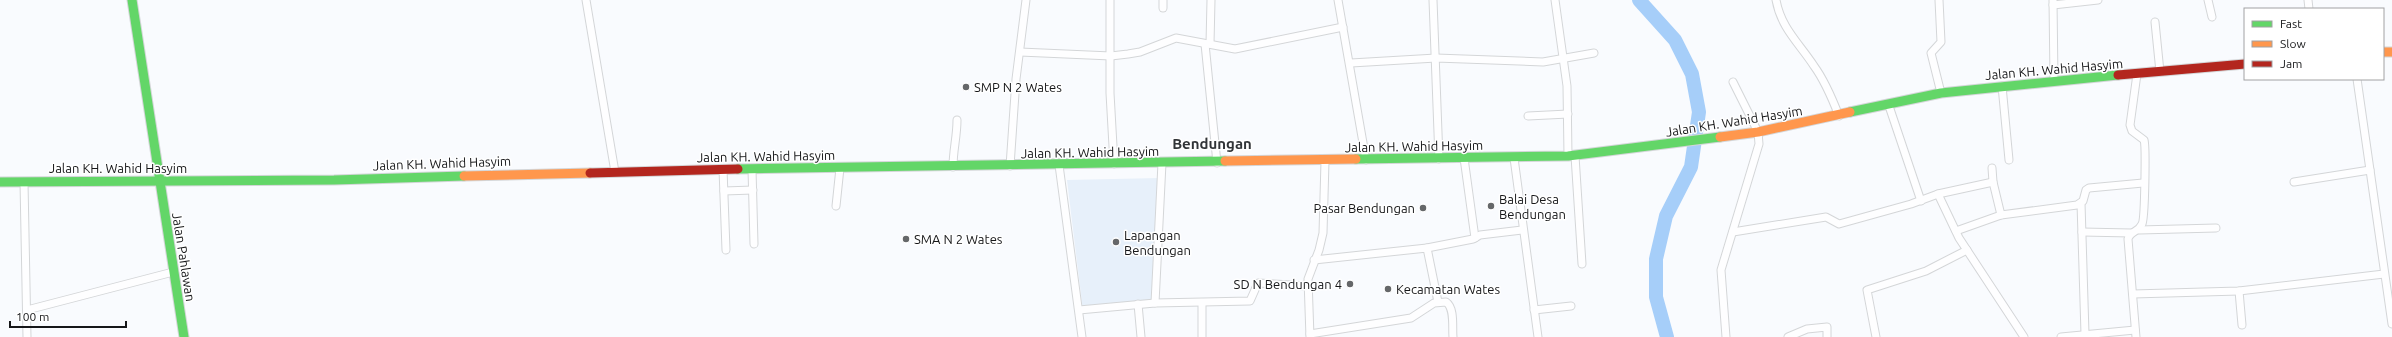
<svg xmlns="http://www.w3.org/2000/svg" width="2392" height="337" font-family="Ubuntu,sans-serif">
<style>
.green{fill:#e7f0fa}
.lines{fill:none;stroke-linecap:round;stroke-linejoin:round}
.river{stroke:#a6cef9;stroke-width:14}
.street-casing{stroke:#d4d6d8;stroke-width:9}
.fast-casing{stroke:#d4d6d8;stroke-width:11}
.slow-casing{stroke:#d4d6d8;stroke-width:11}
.jam-casing{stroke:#d4d6d8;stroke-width:11}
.street{stroke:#fefeff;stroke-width:7}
.fast{stroke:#63d668;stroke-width:9}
.slow{stroke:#ff974d;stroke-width:9}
.jam{stroke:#b3261e;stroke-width:9}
.poi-dot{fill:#656769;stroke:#fff;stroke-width:1.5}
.labels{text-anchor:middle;stroke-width:3;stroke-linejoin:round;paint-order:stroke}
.street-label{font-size:13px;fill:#161719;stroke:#fff}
.poi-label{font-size:13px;fill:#161719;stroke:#fff;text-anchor:start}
.quarter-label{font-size:15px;font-weight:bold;fill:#313437;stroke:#fff}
</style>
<rect width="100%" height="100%" fill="#f9fbfe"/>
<polygon class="green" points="1159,178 1153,304 1083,311 1067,180"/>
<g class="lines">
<polyline class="river" points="1639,0 1675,40 1692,74 1699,112 1691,167 1666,216 1656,259 1656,297 1667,337"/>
<defs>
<g id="street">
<polyline points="586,0 615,172"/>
<polyline points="1110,0 1110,93 1114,164"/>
<polyline points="1163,0 1163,8"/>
<polyline points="1338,0 1366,160"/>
<polyline points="1433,0 1439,159"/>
<polyline points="1555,0 1567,86 1568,156"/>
<path d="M1776,0C1781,28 1799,43 1814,66C1825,81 1832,98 1839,116"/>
<polyline points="1939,0 1941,42 1931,53 1941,93"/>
<polyline points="2053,0 2054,81"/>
<polyline points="2208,0 2212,17"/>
<polyline points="2308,0 2309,9"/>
<polyline points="2053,5 2098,0"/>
<polyline points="2155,22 2160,72"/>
<polyline points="1205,44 1217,163"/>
<polyline points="1210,44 1211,0"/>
<polyline points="1020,52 1111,56 1128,54 1140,52 1176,38 1235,49 1343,27"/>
<polyline points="1351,63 1436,58 1543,62 1594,53"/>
<polyline points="2357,79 2392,324"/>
<polyline points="2002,86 2009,160"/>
<polyline points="1889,106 1921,201"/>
<polyline points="1528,116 1568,114"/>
<polyline points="1575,156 1582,264"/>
<polyline points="1464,158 1475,238"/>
<polyline points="1514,158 1538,337"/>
<polyline points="1059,165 1082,337"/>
<polyline points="1010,166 1016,79 1026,0"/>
<path d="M953,167C953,150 957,137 957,120"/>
<polyline points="1992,168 1993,182 2001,215"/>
<polyline points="723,169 726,250"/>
<polyline points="752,169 754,244"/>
<polyline points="24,182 27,337"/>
<polyline points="2294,182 2370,170"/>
<polyline points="724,191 753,190"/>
<polyline points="1938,194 1993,182"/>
<polyline points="2081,203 2085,334"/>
<polyline points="836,206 840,168"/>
<polyline points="2139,230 2216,228"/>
<polyline points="1956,231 2001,215 2077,205 2083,201 2086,190 2089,188 2143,183"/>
<polyline points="1733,232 1826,217 1839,224 1911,204 1938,194 1959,238 2024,337"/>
<polyline points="2082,232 2131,233"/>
<polyline points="1427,248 1473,239 1480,235 1522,230"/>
<polyline points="1314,260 1427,248 1438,302"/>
<polyline points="2239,291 2242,325"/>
<polyline points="2133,294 2239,291 2384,274"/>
<polyline points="1155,303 1162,163"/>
<polyline points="1138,304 1141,337"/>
<polyline points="27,310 173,272"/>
<polyline points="1079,310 1155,303 1250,301 1258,283 1308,286"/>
<polyline points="1534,310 1571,306"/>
<path d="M1310,334L1411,318L1434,303L1446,302C1455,308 1452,327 1453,337"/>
<polyline points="1202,337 1202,303"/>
<polyline points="1310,337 1308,279 1319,250 1323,233 1325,161"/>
<polyline points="1726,337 1721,270 1759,144 1758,132 1733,82"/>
<polyline points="1788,337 1807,329 1827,327 1827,337"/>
<polyline points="1876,337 1867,290 1926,271 1967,250"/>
<polyline points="2061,337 2135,330"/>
<path d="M2136,337L2128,239C2130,231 2139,232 2142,224C2145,219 2146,145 2144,140L2132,131L2130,125L2137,74"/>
</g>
<g id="fast">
<polyline points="132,0 184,337"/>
<polyline points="1850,112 1941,93 2118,75"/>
<polyline points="1356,159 1568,156 1720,137"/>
<polyline points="738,169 1225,161"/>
<polyline points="0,182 334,180 464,176"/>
</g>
<g id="slow">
<polyline points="2383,52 2392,52"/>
<polyline points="1720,137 1758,132 1850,112"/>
<polyline points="1225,161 1356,159"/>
<polyline points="464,176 590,173"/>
</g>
<g id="jam">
<polyline points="2118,75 2245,64"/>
<polyline points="590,173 738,169"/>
</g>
</defs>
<use href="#street" class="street-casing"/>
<use href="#fast" class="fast-casing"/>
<use href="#slow" class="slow-casing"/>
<use href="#jam" class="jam-casing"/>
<use href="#street" class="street"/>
<use href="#fast" class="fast"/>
<use href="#slow" class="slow"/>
<use href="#jam" class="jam"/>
</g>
<g class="poi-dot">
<circle cx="966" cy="87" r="4"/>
<circle cx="1491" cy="206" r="4"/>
<circle cx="1423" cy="208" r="4"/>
<circle cx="906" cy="239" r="4"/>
<circle cx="1116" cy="242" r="4"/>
<circle cx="1350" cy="284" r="4"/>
<circle cx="1388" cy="289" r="4"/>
</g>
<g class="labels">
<g class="street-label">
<text transform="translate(2054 69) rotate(-5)" y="5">Jalan KH. Wahid Hasyim</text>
<text transform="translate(1734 121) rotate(-9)" y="5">Jalan KH. Wahid Hasyim</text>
<text transform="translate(1414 146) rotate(-1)" y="5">Jalan KH. Wahid Hasyim</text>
<text transform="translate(1090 152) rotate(-1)" y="5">Jalan KH. Wahid Hasyim</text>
<text transform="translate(766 156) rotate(-1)" y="5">Jalan KH. Wahid Hasyim</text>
<text transform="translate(442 163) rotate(-2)" y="5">Jalan KH. Wahid Hasyim</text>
<text x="118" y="173">Jalan KH. Wahid Hasyim</text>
<text transform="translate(184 257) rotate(81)" y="5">Jalan Pahlawan</text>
</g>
<g class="poi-label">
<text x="974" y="92">SMP N 2 Wates</text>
<text x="1499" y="204">Balai Desa<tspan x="1499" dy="15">Bendungan</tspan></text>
<text x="1415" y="213" text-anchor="end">Pasar Bendungan</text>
<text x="1124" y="240">Lapangan<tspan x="1124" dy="15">Bendungan</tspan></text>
<text x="914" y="244">SMA N 2 Wates</text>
<text x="1342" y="289" text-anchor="end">SD N Bendungan 4</text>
<text x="1396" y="294">Kecamatan Wates</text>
</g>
<g class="quarter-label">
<text x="1212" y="149">Bendungan</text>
</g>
</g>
<rect x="2244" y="8" width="140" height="72" fill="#ffffff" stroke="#a2a2a3"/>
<rect x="2252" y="21" width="20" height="6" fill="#63d668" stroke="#a2a2a3"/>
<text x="2280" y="28" font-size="12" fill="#161719">Fast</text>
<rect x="2252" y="41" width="20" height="6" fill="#ff974d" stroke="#a2a2a3"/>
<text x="2280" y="48" font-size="12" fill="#161719">Slow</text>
<rect x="2252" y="61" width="20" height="6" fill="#b3261e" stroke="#a2a2a3"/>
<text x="2280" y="68" font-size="12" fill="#161719">Jam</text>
<path d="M10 321v6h116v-6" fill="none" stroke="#161719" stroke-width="2"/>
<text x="16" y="321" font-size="12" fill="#161719" stroke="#ffffff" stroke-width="3" paint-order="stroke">100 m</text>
</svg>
